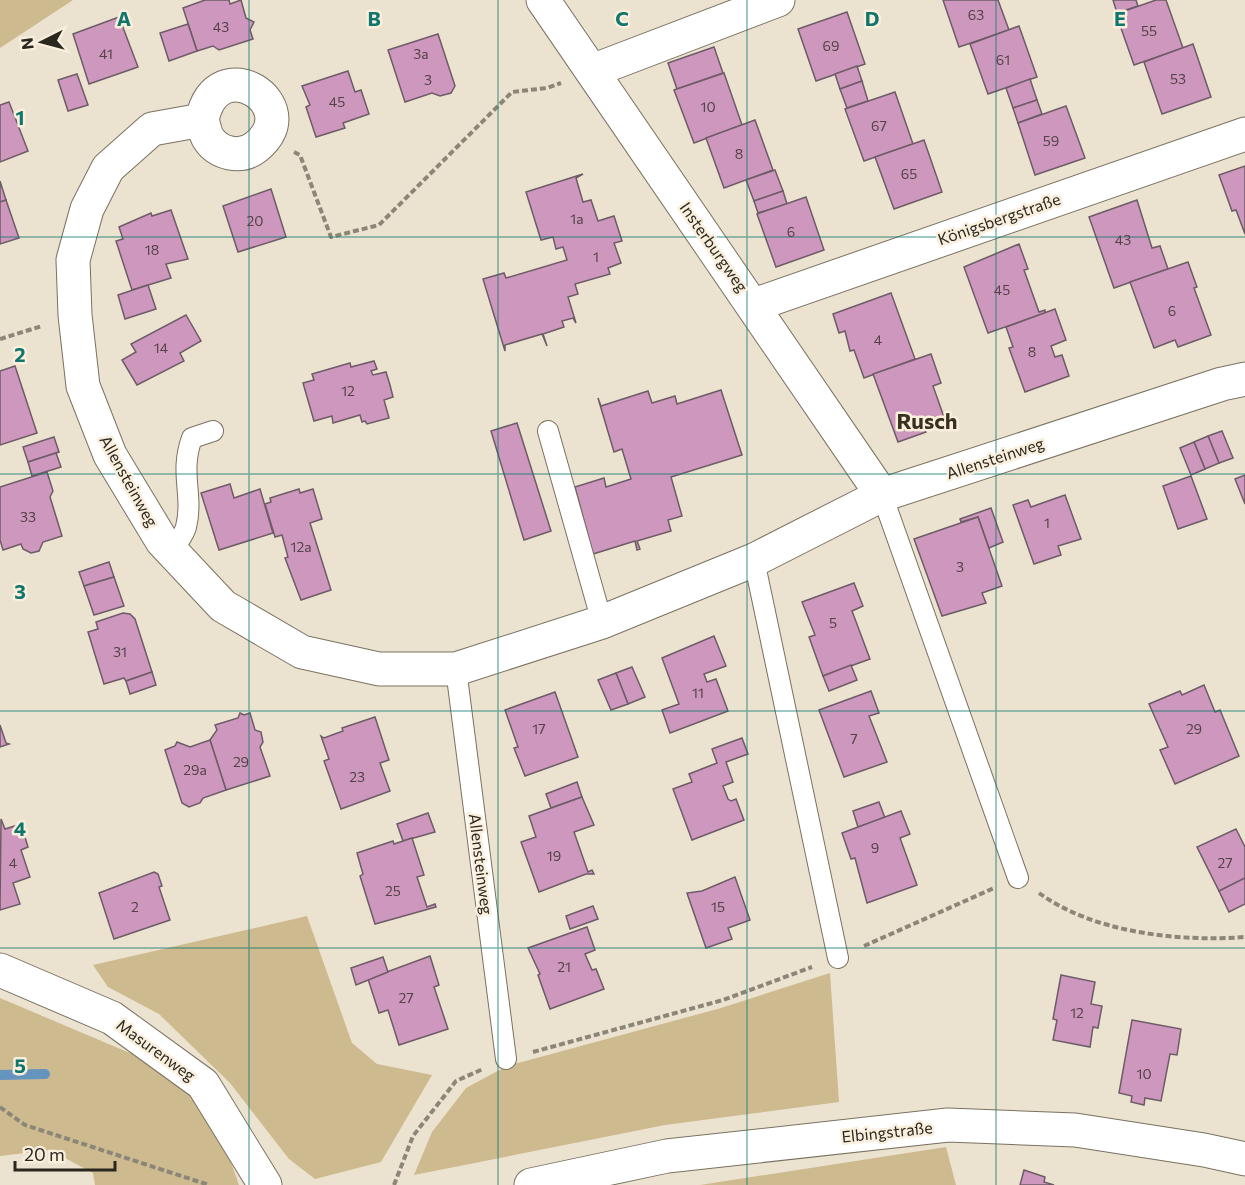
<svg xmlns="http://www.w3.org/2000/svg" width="1245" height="1185" font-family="Commissioner,sans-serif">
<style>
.green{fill:#ceba8f}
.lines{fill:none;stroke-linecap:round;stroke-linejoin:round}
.stream{stroke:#6594bf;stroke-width:10}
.building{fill:#ce97bd;stroke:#6d5c67;stroke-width:1.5}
.lane-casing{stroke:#7a7261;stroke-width:22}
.street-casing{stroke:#7a7261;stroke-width:35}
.path{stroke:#8c8679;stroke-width:4;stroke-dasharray:6 3;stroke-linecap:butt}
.lane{stroke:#fff;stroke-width:20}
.street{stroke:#fff;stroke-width:33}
.grid{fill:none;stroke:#0f766e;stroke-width:1.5;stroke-opacity:0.55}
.labels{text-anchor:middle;stroke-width:5;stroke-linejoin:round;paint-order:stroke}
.number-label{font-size:14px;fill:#534347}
.street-label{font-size:16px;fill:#2a2720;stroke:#f9efdc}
.district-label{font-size:22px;font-weight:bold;fill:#383122;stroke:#f9efdc}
.grid-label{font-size:20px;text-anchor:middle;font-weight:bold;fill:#0f766e;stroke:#f9efdc;stroke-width:5;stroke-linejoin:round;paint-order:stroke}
</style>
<rect width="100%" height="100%" fill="#ebe2cf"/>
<g class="green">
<polygon points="0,0 73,0 0,48"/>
<polygon points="307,916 352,1043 377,1064 432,1075 381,1162 315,1179 289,1159 230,1083 159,1014 108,987 93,965"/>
<polygon points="830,973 839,1102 665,1125 414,1175 432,1132 466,1088 507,1066 721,1008"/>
<polygon points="0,998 203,1084 239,1185 95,1185 93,1173 50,1150 0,1156"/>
<polygon points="946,1147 956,1185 700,1185"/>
</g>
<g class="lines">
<polyline class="stream" points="0,1075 45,1074"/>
</g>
<g class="building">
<polygon points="205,0 229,0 230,4 241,0 246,18 254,22 250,30 253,39 219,50 213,46 197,51 183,8"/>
<polygon points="943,0 998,0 1009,30 959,47"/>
<polygon points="1113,0 1136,0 1138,6 1117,13"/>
<polygon points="1156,0 1166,0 1183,48 1134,65 1116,14"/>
<polygon points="847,12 865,64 816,81 798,29"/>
<polygon points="119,17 138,67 89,84 73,34"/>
<polygon points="188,24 197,51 169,61 160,33"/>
<polygon points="1019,26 1037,77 988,94 970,44"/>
<polygon points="438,34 455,86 451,93 440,96 432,93 405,102 388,50"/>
<polygon points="1193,44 1211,97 1162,114 1144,62"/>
<polygon points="714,47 723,73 677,89 668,63"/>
<polygon points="857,66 862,81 840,89 835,74"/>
<polygon points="348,71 355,92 361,90 369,114 343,123 345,128 316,137 306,107 310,105 302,86"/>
<polygon points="724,73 742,125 694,143 674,90"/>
<polygon points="77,74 88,105 68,111 58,80"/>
<polygon points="1030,79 1037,100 1013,108 1006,88"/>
<polygon points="862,81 868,101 847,108 840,89"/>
<polygon points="895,92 913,144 864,161 845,109"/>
<polygon points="1037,100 1042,114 1018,123 1013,108"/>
<polygon points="9,102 28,151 0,162 0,105"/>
<polygon points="1066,106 1085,158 1035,175 1018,123"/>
<polygon points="755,120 773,170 724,188 706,138"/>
<polygon points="924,140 942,192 894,209 875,157"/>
<polygon points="1245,166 1245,234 1236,210 1232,211 1219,175"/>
<polygon points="775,170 783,191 754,201 746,180"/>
<polygon points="583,174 576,178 583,202 591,200 598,221 614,216 622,241 614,243 621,263 608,268 610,274 575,284 578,294 568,297 576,323 573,318 562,321 564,327 543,334 547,346 542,334 505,345 505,351 483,279 504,273 506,278 567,260 563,247 556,249 553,237 541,240 526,192"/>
<polygon points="0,181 6,200 0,202"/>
<polygon points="271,189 286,237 238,252 223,206"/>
<polygon points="783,191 787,204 758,213 754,201"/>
<polygon points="806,197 824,250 776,267 757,214"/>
<polygon points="6,200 19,238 0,244 0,202"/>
<polygon points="1137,200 1152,248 1160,246 1168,269 1114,288 1089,217"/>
<polygon points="171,210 188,259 166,264 171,278 132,290 116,241 123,239 119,227 151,213 152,216"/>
<polygon points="1019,244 1028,269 1024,270 1039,312 1045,310 1045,313 988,333 964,267"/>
<polygon points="1188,262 1197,287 1194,288 1211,335 1178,347 1175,340 1154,348 1130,282"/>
<polygon points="148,285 156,309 125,319 118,295"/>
<polygon points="891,293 915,359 864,378 854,350 850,351 845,331 839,333 833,314"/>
<polygon points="1055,309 1066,340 1051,346 1055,357 1062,355 1069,376 1025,392 1009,348 1013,347 1006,327"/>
<polygon points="186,315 201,341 180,353 184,361 137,385 122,360 136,352 131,344"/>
<polygon points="931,354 941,383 933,386 944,417 949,417 924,426 926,432 898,442 873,374"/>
<polygon points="374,361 377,369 371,371 373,375 386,372 390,385 393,397 384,400 389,418 367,424 365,421 362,422 360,415 333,423 332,416 314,421 303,383 314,380 312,374 350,363 351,367"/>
<polygon points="15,366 37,433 0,445 0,371"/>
<polygon points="721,390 742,455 671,477 682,516 668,520 671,531 637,541 640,549 637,550 635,541 593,554 575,487 604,478 606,487 631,479 622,449 614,452 598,398 601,406 648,391 652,403 675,396 677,404"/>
<polygon points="517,423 551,531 524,540 491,431"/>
<polygon points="1222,431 1233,458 1219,463 1208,436"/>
<polygon points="1208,436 1219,463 1205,469 1194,442"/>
<polygon points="54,437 59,452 28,462 23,447"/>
<polygon points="1194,442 1205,469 1191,475 1180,448"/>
<polygon points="59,452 56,453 61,467 32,476 28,462"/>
<polygon points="47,472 53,491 50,497 62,536 43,542 39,551 31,553 23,549 21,544 3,550 0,540 0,487"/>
<polygon points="1245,475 1245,504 1235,479"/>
<polygon points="1191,476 1207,519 1178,529 1163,486"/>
<polygon points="230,484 234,498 260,489 273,533 219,550 201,493"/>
<polygon points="299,489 300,493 313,489 322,519 310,523 331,590 301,600 285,558 288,557 282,535 275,537 265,504 271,502 270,498"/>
<polygon points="1065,495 1081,539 1058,546 1061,555 1034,564 1013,505 1028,500 1031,507"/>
<polygon points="991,508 1003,542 989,548 978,517 961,522 960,519"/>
<polygon points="978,517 1002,586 982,593 986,603 942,616 914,539"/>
<polygon points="109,562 114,577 84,586 79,572"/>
<polygon points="114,577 124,606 94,615 84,586"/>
<polygon points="854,583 863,606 852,611 870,659 823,676 809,637 815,635 802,602"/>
<polygon points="123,613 130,614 135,619 152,672 126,681 124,678 104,684 88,632 98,629 96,622"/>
<polygon points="714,636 726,666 704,674 707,682 716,679 728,711 670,733 662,710 679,704 662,658"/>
<polygon points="851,665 857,680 829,691 823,676"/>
<polygon points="632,667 645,697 628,704 616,673"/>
<polygon points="152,672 156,685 130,694 126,681"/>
<polygon points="616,673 628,704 611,710 598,680"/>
<polygon points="1204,685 1215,712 1220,710 1239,756 1175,784 1160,750 1168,747 1149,704 1180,691 1182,695"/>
<polygon points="871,691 879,713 869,716 887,762 844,777 819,710"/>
<polygon points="555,692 578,757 525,776 514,748 518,747 505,710"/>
<polygon points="240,713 244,715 250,713 255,730 261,732 263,742 260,747 270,776 226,790 210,740 217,730 215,725 238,718"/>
<polygon points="375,717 389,760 380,763 390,791 341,809 324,761 329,759 321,736 324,738 343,731 342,728"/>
<polygon points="0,725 6,743 9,744 0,747"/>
<polygon points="742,738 748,754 726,762 733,782 723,786 728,799 731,801 736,799 744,820 692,840 673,789 692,782 689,774 717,763 712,749"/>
<polygon points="210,740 226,790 203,798 200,803 189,807 182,803 165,750 175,746 177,742 190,747"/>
<polygon points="577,782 582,797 551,808 546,794"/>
<polygon points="582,797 594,825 574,832 588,872 592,870 594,874 586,874 539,892 521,842 536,837 529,816"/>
<polygon points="879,802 885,818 858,827 853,811"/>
<polygon points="901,811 910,834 900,838 917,885 867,903 855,858 851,859 842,833"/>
<polygon points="428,813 435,832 403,841 397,824"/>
<polygon points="1,819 5,829 21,824 28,847 21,850 30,877 13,883 20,904 0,910"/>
<polygon points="1236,829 1245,847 1245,878 1219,891 1197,847"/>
<polygon points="412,838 424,875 417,877 427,907 435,904 436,907 375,924 360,876 363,874 357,853 393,841 394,844"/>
<polygon points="154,872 158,874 162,886 159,887 170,920 114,939 99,893"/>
<polygon points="735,877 750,920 728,928 732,939 706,948 687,893 702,891"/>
<polygon points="1245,878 1245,904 1229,912 1219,891"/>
<polygon points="593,906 598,919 570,929 566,916"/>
<polygon points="587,927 595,950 585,954 592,970 596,969 604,989 550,1009 538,975 540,974 528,948"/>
<polygon points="430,956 439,985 434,987 448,1029 399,1045 388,1010 379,1013 368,979"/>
<polygon points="383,957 388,972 356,985 351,968"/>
<polygon points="1061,975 1095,982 1091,1004 1102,1006 1098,1028 1093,1027 1090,1047 1053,1040 1057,1020 1053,1019"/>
<polygon points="1132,1020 1181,1029 1177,1055 1170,1054 1161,1101 1145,1098 1144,1105 1131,1102 1132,1096 1119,1093"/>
<polygon points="1024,1170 1045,1177 1044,1182 1054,1185 1020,1185"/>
</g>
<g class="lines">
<defs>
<g id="lane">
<polyline points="548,431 602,622"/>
<polyline points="882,495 1018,878"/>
<path d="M172,552C176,544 184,535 186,527C194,495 179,473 192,438L213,431"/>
<polyline points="754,560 838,958"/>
<polyline points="456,669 506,1059"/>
</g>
<g id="street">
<polyline points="543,0 882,495"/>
<polyline points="592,71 778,0"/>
<path d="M202,120C217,46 308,106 256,147C241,159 218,154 208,138C205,133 204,125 202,120L152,129L108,168L87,209L73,260L75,315L83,386L110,455L162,541L223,606L302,652L379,669H456L602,622L754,560L882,495L1222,384L1245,379"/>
<polyline points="754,305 1245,134"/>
<polyline points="0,970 112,1018 203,1084 265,1185"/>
<polyline points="531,1185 667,1156 948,1125 1075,1130 1204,1150 1245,1159"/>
</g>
</defs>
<use href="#lane" class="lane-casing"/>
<use href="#street" class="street-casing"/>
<g class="path">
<polyline points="294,152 300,155 331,237 379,225 512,92 547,88 561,83"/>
<polyline points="0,339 42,326"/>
<path d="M1039,893C1094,933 1179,942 1245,937"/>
<polyline points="864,946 994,888"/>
<polyline points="533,1052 723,1000 812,967"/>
<polyline points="0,1107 25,1125 209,1185"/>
<polyline points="394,1185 413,1136 456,1081 483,1069"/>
</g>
<use href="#lane" class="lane"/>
<use href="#street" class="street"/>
</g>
<path class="grid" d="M249,0V1185M498,0V1185M747,0V1185M996,0V1185M0,237H1245M0,474H1245M0,711H1245M0,948H1245"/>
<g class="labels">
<g class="number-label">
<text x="976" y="20">63</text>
<text x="221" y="32">43</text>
<text x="1149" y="36">55</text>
<text x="831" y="51">69</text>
<text x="106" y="59">41</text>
<text x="421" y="59">3a</text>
<text x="1003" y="65">61</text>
<text x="1178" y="84">53</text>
<text x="428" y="85">3</text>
<text x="337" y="107">45</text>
<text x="708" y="112">10</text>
<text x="879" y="131">67</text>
<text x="1051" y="146">59</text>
<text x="739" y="159">8</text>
<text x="909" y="179">65</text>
<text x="577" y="224">1a</text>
<text x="255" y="226">20</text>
<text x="791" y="237">6</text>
<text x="1123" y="245">43</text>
<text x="152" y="255">18</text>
<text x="596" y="262">1</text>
<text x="1002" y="295">45</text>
<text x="1172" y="316">6</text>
<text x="878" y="345">4</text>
<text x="161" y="353">14</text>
<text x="1032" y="357">8</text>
<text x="348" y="396">12</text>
<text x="28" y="522">33</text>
<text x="1047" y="528">1</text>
<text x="301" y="552">12a</text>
<text x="960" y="572">3</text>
<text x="833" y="628">5</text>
<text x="120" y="657">31</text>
<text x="698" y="698">11</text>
<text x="539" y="734">17</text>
<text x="1194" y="734">29</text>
<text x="854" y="744">7</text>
<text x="241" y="767">29</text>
<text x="195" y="775">29a</text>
<text x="357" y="782">23</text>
<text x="875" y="853">9</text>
<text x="554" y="861">19</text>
<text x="13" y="868">4</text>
<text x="1225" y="868">27</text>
<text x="393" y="896">25</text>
<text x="135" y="912">2</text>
<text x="718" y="912">15</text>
<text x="564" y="972">21</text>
<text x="406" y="1003">27</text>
<text x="1077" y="1018">12</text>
<text x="1144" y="1079">10</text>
</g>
<g class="street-label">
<text transform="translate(999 219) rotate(-19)" y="6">Königsbergstraße</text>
<text transform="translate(714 247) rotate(55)" y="6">Insterburgweg</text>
<text transform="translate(995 458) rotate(-18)" y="6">Allensteinweg</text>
<text transform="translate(129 481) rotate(61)" y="6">Allensteinweg</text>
<text transform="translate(481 864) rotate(83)" y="6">Allensteinweg</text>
<text transform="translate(156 1050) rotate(36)" y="6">Masurenweg</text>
<text transform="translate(887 1132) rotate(-6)" y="6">Elbingstraße</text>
</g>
<g class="district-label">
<text x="927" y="429">Rusch</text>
</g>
</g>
<g class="grid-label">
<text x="124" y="26">A</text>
<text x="374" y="26">B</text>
<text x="622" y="26">C</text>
<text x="872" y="26">D</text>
<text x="1120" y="26">E</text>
<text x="20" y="125">1</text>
<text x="20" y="362">2</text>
<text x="20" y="599">3</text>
<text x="20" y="836">4</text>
<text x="20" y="1073">5</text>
</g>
<g transform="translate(42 42) rotate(264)" stroke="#f9efdc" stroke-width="4.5" paint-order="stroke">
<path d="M0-4.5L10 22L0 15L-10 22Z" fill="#2a2720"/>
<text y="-9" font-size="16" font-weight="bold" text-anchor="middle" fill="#2a2720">N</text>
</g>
<path d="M15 1161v9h100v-9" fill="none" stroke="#2a2720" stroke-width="3"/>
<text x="24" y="1161" font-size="18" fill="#2a2720" stroke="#f9efdc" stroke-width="4.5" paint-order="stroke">20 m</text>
</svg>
